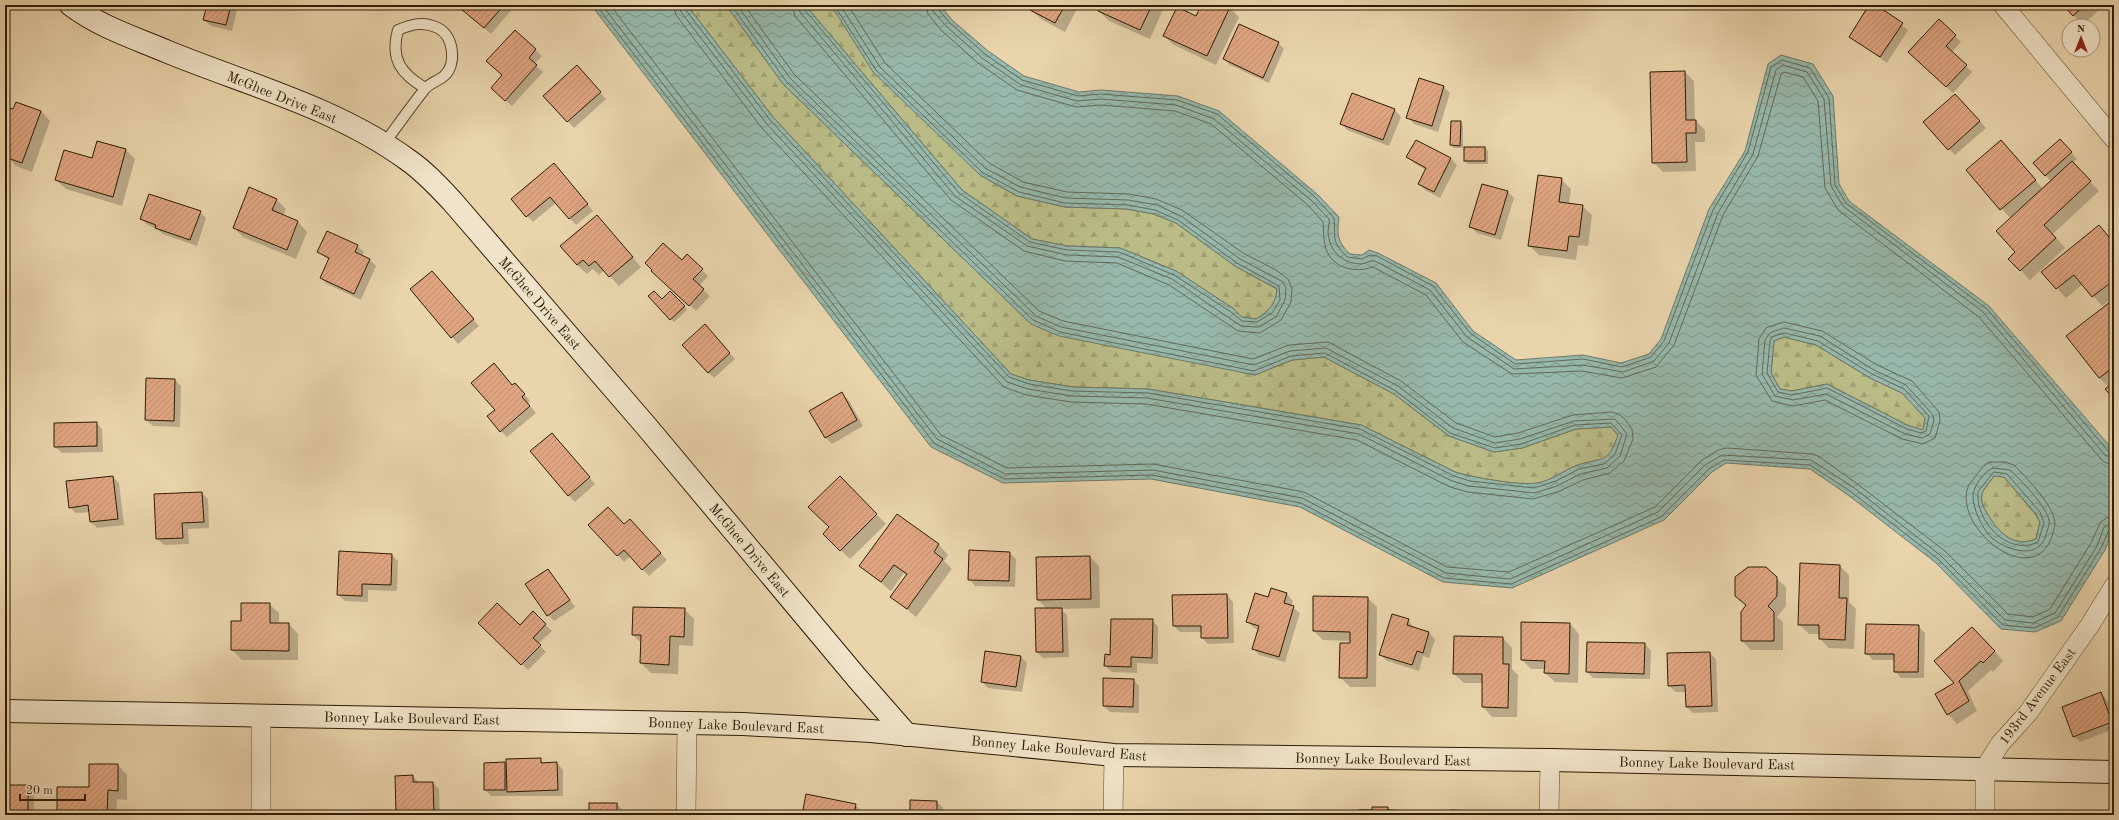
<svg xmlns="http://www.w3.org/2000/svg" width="2119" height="820" font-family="'Old Standard TT',serif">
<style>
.forest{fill:url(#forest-firs);stroke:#746c45}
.water{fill:url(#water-waves);stroke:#6d7a68;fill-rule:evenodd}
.shadow{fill:#0003}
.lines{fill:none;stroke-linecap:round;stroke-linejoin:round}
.shore{stroke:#626a58;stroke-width:1}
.building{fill:url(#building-hatch);stroke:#2d1c03}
.lane-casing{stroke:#5c4a2d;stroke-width:12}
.street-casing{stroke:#5c4a2d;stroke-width:20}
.secondary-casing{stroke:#2d1c03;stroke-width:24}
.lane{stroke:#f1e3c9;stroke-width:10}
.street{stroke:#f1e3c9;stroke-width:19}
.secondary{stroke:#f1e3c9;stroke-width:22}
.labels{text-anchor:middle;stroke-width:3;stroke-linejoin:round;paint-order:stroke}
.street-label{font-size:14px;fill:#2d1c03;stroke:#f1e3c9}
</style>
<defs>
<pattern id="forest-firs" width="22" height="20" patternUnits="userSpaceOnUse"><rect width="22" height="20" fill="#babc87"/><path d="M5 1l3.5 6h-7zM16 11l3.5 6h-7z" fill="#a0a173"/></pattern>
<pattern id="water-waves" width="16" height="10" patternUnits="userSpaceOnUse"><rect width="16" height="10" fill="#97b8ac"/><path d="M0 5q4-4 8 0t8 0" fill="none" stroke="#7c958a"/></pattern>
<pattern id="building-hatch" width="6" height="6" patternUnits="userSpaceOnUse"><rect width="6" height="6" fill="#dfa581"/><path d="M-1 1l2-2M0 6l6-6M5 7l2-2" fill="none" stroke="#c08d6e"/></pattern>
</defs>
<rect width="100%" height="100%" fill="#e9d4ac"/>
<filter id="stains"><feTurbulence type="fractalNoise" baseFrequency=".005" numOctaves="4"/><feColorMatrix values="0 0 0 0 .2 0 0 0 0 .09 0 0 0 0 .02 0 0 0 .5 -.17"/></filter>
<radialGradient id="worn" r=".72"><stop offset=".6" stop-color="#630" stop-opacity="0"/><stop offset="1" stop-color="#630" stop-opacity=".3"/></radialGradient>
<g class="forest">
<path d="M687,5H726L783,84L1031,324L1255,375L1292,360L1324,357L1394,394L1449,436L1494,452L1522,448L1576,429L1612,427L1618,436C1607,465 1604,457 1578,465C1564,470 1551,481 1536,484C1522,486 1470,477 1455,472L1361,425L1148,389L1073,387L1029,380L1011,374L773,117Z"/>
<path d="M805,5H829L980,175L1017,196L1065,207L1127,209L1154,214L1176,223L1235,266L1277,289C1276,304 1269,311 1256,319L1242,317L1234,309L1176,271L1120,248L1067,246L1032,239L962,190Z"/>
<polygon points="1784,337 1816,345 1870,378 1902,393 1925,418 1923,430 1909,426 1827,384 1792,391 1780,389 1771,373 1774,341"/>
<path d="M1994,476L2004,477L2036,515L2040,522L2036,539C2015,548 2000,534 1990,518C1985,510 1980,504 1982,494C1983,489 1991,481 1994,476Z"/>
</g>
<path class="water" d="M591,5H687L773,117L1011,374L1029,380L1073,387L1148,389L1361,425L1455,472C1470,477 1522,486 1536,483C1552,481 1564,470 1578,465C1603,457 1608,464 1618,435L1611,427L1576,429L1522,448L1494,452L1449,436L1394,394L1324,357L1292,360L1255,375L1059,336L1031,324L783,84L726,5H805L962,190L1032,239L1067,246L1120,248L1176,271L1234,309L1242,317L1256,319C1269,311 1276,304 1277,289L1235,266L1176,223L1154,214L1127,209L1065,207L1017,196L980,175L873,72L838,16L829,5H940L952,20L988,51L1024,76L1079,92L1101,90L1178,96L1219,111L1318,195L1339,217C1337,235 1337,241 1350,254L1362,255L1369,250L1378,253L1436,283L1473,331L1516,360L1583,355L1621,363L1649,354L1661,339L1709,209L1745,151L1768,64L1781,55L1813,64L1833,96L1839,184L1849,201L1989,306L2114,451V528L2105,550L2061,621L2035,632L2001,629L1935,562L1848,495L1810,469L1726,463L1712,472L1664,520L1512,588L1443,582L1300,507L1151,479L1003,483L931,447ZM1784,337L1816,345L1870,378L1902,393L1925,418L1923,430L1909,426L1827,384L1792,391L1780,389L1771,373L1774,341ZM1994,476L2004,477L2036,514L2040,522L2036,539C2015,548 2000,534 1990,518C1985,510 1980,504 1982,494C1983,489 1991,481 1994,476Z"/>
<g class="shadow">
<polygon points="208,5 238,5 232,31 211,26 204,20"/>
<polygon points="370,5 378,5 376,8"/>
<polygon points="456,5 508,5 512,9 491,34"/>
<polygon points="1034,5 1079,5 1065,32 1041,19 1031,10"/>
<polygon points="1085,5 1094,5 1092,9"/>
<polygon points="1102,5 1165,5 1150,39 1109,21 1099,11"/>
<polygon points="1202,5 1223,5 1230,8 1239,17 1216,65 1174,45 1164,36 1196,17"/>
<polygon points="1871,5 1874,5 1908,30 1887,63 1850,36"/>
<polygon points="2064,5 2094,5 2099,10 2083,25"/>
<polygon points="515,31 542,56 534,64 543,72 512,106 498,94"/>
<polygon points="1955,36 1961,42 1952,52 1972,72 1953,93 1915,58"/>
<polygon points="1278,43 1284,49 1269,83 1230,65 1224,59"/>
<polygon points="1685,72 1694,81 1695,120 1705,130 1705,142 1695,142 1696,171 1663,172 1653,162"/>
<polygon points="583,73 606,99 574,128 544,96"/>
<polygon points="1444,87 1450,93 1438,132 1414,124 1408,118"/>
<polygon points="1353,94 1395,110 1401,117 1389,146 1347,130 1341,123"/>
<polygon points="1962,101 1986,128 1955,155 1949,149"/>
<polygon points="5,107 14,110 41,111 50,121 32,172 16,166 7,156 9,150 5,148"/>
<polygon points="1460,122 1463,125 1463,148 1454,148 1451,145"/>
<polygon points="1416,141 1451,159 1457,165 1440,198 1425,190 1419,184 1426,170 1414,163 1408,157"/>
<polygon points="98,142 126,150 135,159 122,206 66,189 56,180 93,159"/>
<polygon points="2066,147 2077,159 2072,163 2099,191 2053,234 2065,248 2030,280 2010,259 2017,252 2011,219 1967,170 2010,150 2043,189 2051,181 2045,175"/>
<polygon points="1485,148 1488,151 1488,164 1468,164 1465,161"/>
<polygon points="560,170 593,211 576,225 556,203 533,222 527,216"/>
<polygon points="1561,179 1571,189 1569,204 1582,206 1592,215 1588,246 1578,245 1576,260 1539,255 1529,245"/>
<polygon points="1483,185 1508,192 1514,198 1501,240 1477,233 1470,226"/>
<polygon points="276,199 286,209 283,216 298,222 307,232 296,259 243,237 234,228"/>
<polygon points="200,212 206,218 197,246 163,234 157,229 148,225 141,219"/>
<polygon points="597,216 641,267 619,286 604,270 599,275 593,269 587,274 577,265"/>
<polygon points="2099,226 2114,243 2114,297 2102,306 2083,284 2066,298 2043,272"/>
<polygon points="357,246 364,252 362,256 370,260 376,266 361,300 327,284 321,278 329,260 318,252"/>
<polygon points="682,262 702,270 708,276 699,286 710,296 696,311 659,277"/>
<polygon points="438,278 479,326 458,344 411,290"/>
<polygon points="670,292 687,310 674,322 650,296 662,300"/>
<polygon points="2114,300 2114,398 2109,387 2099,378"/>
<polygon points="711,332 735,359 714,378 708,372"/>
<polygon points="175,380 181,386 180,427 153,426 146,420"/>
<polygon points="512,386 521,390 530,401 528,403 536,413 507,437 501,431 496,410"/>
<polygon points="841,393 848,399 863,426 832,444 826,438 810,411"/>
<polygon points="96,423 102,429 103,452 62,453 55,447"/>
<polygon points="552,434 595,484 575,502 568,495"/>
<polygon points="113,477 119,483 124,525 97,528 91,522 90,512 76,513 70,507"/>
<polygon points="840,477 886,524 850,559 824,534 830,528"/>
<polygon points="202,493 208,499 209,528 188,529 189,544 164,545 157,538"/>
<polygon points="898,515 939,545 948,555 944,561 952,569 916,617 892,597 907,576 904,573 891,591 860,566"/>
<polygon points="589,525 636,526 667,560 649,576 630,556 624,562"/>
<polygon points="1010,553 1016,559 1015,587 975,586 969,579"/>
<polygon points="392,555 398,561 397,591 368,590 368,602 345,601 338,595"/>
<polygon points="1090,557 1099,566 1100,608 1061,609 1067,615 1069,657 1043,658 1037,652 1047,609 1038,600"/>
<polygon points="1801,564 1840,566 1849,575 1849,602 1856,609 1854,649 1829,648 1820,639 1820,634 1809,634 1799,624"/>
<polygon points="548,570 575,607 554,621 548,615"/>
<polygon points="1776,578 1786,587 1786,606 1777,617 1783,622 1783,650 1751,650 1742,641 1742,612 1746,606 1736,596"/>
<polygon points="1271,590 1287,594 1293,601 1291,606 1300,613 1285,662 1259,655 1253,648 1259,630 1254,628 1248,622 1269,598"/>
<polygon points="1227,595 1233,602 1234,643 1208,644 1202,638 1202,632 1180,632 1174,626 1173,596"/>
<polygon points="1368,598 1377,607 1376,687 1350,687 1340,677 1351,641 1323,640 1314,631"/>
<polygon points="269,604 279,613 279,624 289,624 298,634 298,660 242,660 232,650 232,622 242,622"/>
<polygon points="684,609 694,619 693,646 679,645 678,674 651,673 641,663 642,644 633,635"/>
<polygon points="533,613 552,631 538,644 546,652 528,670 479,623 520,627"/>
<polygon points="1152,620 1158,627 1158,664 1137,663 1137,673 1112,672 1105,666 1111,656"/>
<polygon points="1408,620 1414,628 1429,633 1435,639 1429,658 1423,656 1419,671 1387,661 1381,655"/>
<polygon points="1570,624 1579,634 1578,683 1555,682 1545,673 1545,669 1531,669 1522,660"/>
<polygon points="1918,626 1925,633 1924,678 1901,678 1895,671 1895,660 1873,660 1867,654"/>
<polygon points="1982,637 2003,661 1993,672 1991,670 1968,691 1977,711 1957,724 1948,714 1955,683"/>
<polygon points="1503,638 1512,648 1512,669 1518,675 1517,717 1492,717 1483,707 1483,683 1464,683 1454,674"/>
<polygon points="1645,644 1651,651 1650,679 1593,678 1587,672"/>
<polygon points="1710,653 1716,659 1718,712 1693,713 1687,707 1686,692 1676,692 1669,686"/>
<polygon points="1020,656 1027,663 1022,692 988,688 982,682"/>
<polygon points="1133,680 1139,686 1139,713 1110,712 1104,706"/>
<polygon points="2101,693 2107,700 2114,719 2114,729 2080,742 2074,736"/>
<polygon points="540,759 544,764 557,763 563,770 563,796 491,796 485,790 504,763 508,767"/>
<polygon points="90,765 118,765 127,775 127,800 117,799 116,815 58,815 90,788"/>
<polygon points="413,776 419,783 433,783 439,789 440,815 399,815 397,813"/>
<polygon points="5,786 28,786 34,792 34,815 5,815"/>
<polygon points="937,802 943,808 943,815 911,815"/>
<polygon points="617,804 623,811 623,815 590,815"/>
<polygon points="855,805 862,811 861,815 803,815"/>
</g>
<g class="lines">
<g class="shore">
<polyline points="596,5 934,443 1004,479 1152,475 1301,503 1444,578 1511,584 1661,517 1709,469 1724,460 1810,465 1850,491 1938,559 2003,625 2034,628 2058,617 2101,548 2109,530 2114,528"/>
<polyline points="602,5 937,439 1005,474 1153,470 1302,498 1446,573 1510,579 1658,512 1705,465 1722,455 1811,460 1853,487 1940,555 2005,620 2033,623 2055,613 2097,546 2104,527 2109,524 2114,523"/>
<polyline points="610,5 941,435 1007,468 1153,464 1304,492 1447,567 1509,572 1655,507 1702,460 1718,450 1727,448 1812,454 1818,456 1856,483 1945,551 2008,614 2033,617 2050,609 2091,543 2100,523 2106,518 2114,517"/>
<polyline points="673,5 676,15 761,127 1004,387 1026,395 1071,402 1146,404 1357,440 1450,487 1468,492 1533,499 1560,491 1583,480 1610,473 1624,461 1633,439 1632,429 1624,418 1618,414 1611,412 1573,415 1518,433 1495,437 1456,423 1401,381 1328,342 1289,345 1253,359 1063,321 1039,311 794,74 744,5"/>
<polyline points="679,5 681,12 766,123 1007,382 1028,389 1072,396 1147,398 1359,434 1452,481 1469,486 1534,493 1557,486 1580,474 1607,468 1620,456 1627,434 1615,419 1574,421 1520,439 1495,443 1453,428 1398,386 1326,348 1290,351 1254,365 1061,327 1036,316 790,78 737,5"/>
<polyline points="684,5 685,9 770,120 1009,377 1029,384 1072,391 1148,393 1360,429 1454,476 1470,481 1534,488 1556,481 1579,469 1604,464 1615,454 1622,435 1611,423 1575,425 1521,444 1495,448 1450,433 1396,391 1325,353 1291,356 1254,371 1060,332 1033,320 786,81 731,5"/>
<polyline points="792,5 795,16 951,200 1024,251 1065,261 1117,263 1169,285 1238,331 1260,333 1281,320 1291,302 1292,288 1288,279 1276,270 1243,253 1182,210 1156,199 1129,194 1067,192 1023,182 989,163 885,63 848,5"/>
<polyline points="798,5 800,12 955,196 1027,246 1067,255 1118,257 1172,279 1241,326 1258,327 1276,317 1285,300 1286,288 1283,282 1240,259 1181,216 1157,205 1128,200 1066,198 1020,187 985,168 880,67 840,5"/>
<polyline points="803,5 804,9 959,193 1030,242 1067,250 1119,252 1174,275 1231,312 1242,321 1257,322 1272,313 1280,300 1279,286 1237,263 1178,220 1155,210 1128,205 1065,203 1019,192 982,172 876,70 834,5"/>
<path d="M926,5L928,14L942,31L978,63L1017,90L1076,107L1101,105L1175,111L1211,124L1308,205L1323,222C1324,231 1323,240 1326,249C1333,269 1356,273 1373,267L1426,295L1463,342L1512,374L1582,371L1622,378L1656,367L1674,345L1723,215L1758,156L1781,74L1784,72L1803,77L1818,101L1825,188L1838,210L1979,317L2101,459L2106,463L2114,464"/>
<path d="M932,5L933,11L946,26L982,58L1021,85L1077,101L1101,99L1176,105L1214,119L1312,201L1329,219C1330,224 1328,228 1328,232C1329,251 1342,263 1360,264C1366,264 1369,260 1375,261L1430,290L1467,337L1514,369L1583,365L1623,372L1654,361L1669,343L1718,213L1753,154L1776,70L1783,65L1807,72L1824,99L1831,186L1843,206L1983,312L2105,455L2114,458"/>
<path d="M937,5L938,9L949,22L985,54L1022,80L1078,96L1101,94L1177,100L1217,114L1315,197L1334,218C1336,238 1330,240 1347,257L1362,259L1370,255L1377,256L1433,286L1470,333L1515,364L1583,359L1622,367L1651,357L1664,341L1713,210L1748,152L1771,67L1782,60L1810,68L1829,98L1835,185L1846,203L1987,309L2109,452L2114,453"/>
<polygon points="1784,322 1822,331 1877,365 1912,381 1939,412 1940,421 1935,438 1923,444 1902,439 1825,400 1793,406 1772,401 1756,375 1759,339 1766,328"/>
<polygon points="1784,328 1820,336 1874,370 1906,385 1933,415 1934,420 1930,434 1922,438 1905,434 1826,394 1793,400 1775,396 1762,374 1765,340 1770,333"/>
<polygon points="1785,333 1818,341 1872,374 1904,389 1929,416 1926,431 1921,433 1907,429 1827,388 1792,395 1778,392 1767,373 1770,341 1772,337"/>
<path d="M1990,462H2005L2014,465C2026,477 2050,502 2054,518C2056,523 2054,528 2053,533C2037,592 1957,533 1967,490C1968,485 1972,481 1975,477C1980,471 1983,465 1990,462Z"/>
<path d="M1993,468L2010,470C2021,480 2046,506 2049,520C2050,525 2047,530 2046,535C2039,560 2009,551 1993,539C1983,531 1973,509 1973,496C1973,487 1984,471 1993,468Z"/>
<path d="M1994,472L2007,474L2040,512L2044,523L2038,542C2008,557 1975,521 1978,492Z"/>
</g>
</g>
<g class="building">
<polygon points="207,5 231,5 226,25 203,20"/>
<polygon points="456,5 504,5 484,28"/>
<polygon points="1033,5 1065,5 1055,23 1030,10"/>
<polygon points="1101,5 1152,5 1140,30 1098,11"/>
<polygon points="1201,5 1226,5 1230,7 1207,56 1163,36 1177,7 1196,16"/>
<polygon points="1869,5 1876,5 1903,23 1880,57 1849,37"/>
<polygon points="2063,5 2085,5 2073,16"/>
<polygon points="1939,19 1956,35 1946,46 1967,65 1946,87 1908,52"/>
<polygon points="1239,24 1279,42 1263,78 1223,59"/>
<polygon points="515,30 536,49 529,58 537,65 505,101 491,88 502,75 486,61"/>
<polygon points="577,65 601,92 567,122 543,96"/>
<polygon points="1685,71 1686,120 1696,120 1696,133 1686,133 1687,162 1652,163 1650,72"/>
<polygon points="1419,78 1444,86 1432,126 1406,118"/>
<polygon points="1352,93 1395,109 1383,140 1340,124"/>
<polygon points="1955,94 1980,121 1948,150 1923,122"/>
<polygon points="16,102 41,111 22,163 5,157 10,144 5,143 5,106 13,109"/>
<polygon points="1451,121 1461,121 1460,146 1450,145"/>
<polygon points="2060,139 2072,152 2045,176 2033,163"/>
<polygon points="1416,140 1451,158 1434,192 1418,184 1426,168 1406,157"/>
<polygon points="2001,140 2036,180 2000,210 1966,170"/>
<polygon points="97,141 126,149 113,197 55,180 64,150 92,158"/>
<rect x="1464" y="147" width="21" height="14"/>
<polygon points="2072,161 2091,181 2044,225 2056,238 2020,271 2008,259 2015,252 1996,231"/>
<polygon points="554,163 588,204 569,219 550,197 526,217 511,199"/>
<polygon points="1538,175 1562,178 1559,202 1583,205 1579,237 1569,236 1567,251 1528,246"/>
<polygon points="1482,184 1508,191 1495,235 1469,227"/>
<polygon points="249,187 277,199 272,210 298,221 287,250 233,228"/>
<polygon points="149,194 201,211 190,240 155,228 156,225 140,219"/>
<polygon points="597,215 633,257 609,277 595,261 589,266 583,260 577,265 560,246"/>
<polygon points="2099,225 2114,243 2114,280 2092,297 2074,275 2056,289 2041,272"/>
<polygon points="327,231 358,245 355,252 370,259 354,294 320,278 329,258 317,252"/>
<polygon points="663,243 682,260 687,254 703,269 693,279 704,289 689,306 651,271 652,270 645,263"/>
<polygon points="432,271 474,319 451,338 410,289"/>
<polygon points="654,291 662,299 670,291 685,306 670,320 648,296"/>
<polygon points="2114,299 2114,334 2109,338 2114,345 2114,367 2099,378 2066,336"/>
<polygon points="705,324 730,353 708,373 682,345"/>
<polygon points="494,363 512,385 515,383 525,394 522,397 530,406 500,432 487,416 495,410 471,383"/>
<polygon points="146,378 175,379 174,421 145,420"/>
<polygon points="2114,382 2114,399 2105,389"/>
<polygon points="842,392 857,420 825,438 809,411"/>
<polygon points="97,422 97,446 54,447 54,423"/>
<polygon points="552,433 590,477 568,496 530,451"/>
<polygon points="113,476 118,519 90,522 88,505 69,508 66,481"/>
<polygon points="840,476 877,514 840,551 823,534 829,527 808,507"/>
<polygon points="202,492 204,522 182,523 183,538 156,539 154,494"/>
<polygon points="608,507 624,524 630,519 661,553 642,570 624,550 617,556 588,525"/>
<polygon points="897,514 939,544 934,552 943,559 907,609 890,597 907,574 894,565 881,582 859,566"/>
<polygon points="969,550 1010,552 1009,581 968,580"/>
<polygon points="339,551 392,554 391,585 362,584 362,596 337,595"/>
<polygon points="1090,556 1091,599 1037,600 1036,557"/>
<polygon points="1800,563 1840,565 1839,598 1847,598 1845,640 1819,639 1819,625 1798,625"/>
<polygon points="1748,567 1766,567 1777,577 1777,596 1768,606 1774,612 1774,641 1741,641 1741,612 1746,605 1735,596 1735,577"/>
<polygon points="548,569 570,600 547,616 525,584"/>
<polygon points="1271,588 1287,593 1284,603 1294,606 1279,657 1252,649 1259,626 1246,622 1255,593 1268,597"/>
<polygon points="1227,594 1228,638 1201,638 1201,626 1173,626 1172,595"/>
<polygon points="1313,596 1368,597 1367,678 1339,678 1340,643 1350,643 1350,632 1313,631"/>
<polygon points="241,603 270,603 270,623 289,623 289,651 231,650 231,621 241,621"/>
<polygon points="497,603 520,625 533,611 546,624 533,638 541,645 521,665 478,623"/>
<polygon points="633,607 685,608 684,637 670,636 669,665 640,663 641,635 632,635"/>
<polygon points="1035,608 1062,608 1063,652 1036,652"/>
<polygon points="1392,614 1409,619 1407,625 1429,632 1423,653 1417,651 1412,665 1379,655"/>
<polygon points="1111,619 1153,619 1152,658 1131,657 1131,667 1104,666 1105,654 1110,655"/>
<polygon points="1521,622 1570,623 1569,674 1544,673 1545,661 1521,660"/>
<polygon points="1866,624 1919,625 1918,672 1894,672 1894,654 1865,654"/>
<polygon points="1972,627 1995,651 1983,663 1981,661 1959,681 1969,701 1947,715 1935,694 1954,683 1934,661"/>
<polygon points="1454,636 1503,637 1503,664 1509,664 1508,708 1482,707 1482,674 1453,674"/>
<polygon points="1587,642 1645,643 1644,674 1586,672"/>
<polygon points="985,651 1021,656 1016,687 981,682"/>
<polygon points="1710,652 1712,706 1686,707 1685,685 1668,686 1667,653"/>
<polygon points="1103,678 1134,679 1133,707 1103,706"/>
<polygon points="2101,692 2112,722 2073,737 2062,707"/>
<polygon points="541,758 541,763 557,762 558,790 507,792 506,759"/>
<polygon points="505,762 505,790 484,790 484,763"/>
<polygon points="89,764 118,764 118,791 108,790 107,815 57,815 57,787 89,787"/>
<polygon points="413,775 413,782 433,782 434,812 396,814 395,776"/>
<rect x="5" y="785" width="23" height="30"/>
<polygon points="806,794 856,804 854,815 802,815"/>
<polygon points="910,800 937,801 937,815 910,815"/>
<rect x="589" y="803" width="28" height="12"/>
<polygon points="1372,807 1388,807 1388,810 1412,811 1412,815 1358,815 1358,810 1372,810"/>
<polygon points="1451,810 1492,812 1492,815 1438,815 1437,812 1451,812"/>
</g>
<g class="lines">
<defs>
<path id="lane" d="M384,144C397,126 410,108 424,90C428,84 438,81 444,76C457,65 454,36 438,28C424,21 412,24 398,30C390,59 401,74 425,88"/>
<g id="street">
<polyline points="2003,5 2114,139"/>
<polyline points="261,815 261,715"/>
<polyline points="686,815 687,723"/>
<polyline points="1113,815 1114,755"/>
<polyline points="1549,815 1550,760"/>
<polyline points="1985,815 1985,768 2000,744 2028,713 2090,625 2114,586"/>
</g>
<g id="secondary">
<path d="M71,5C100,27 135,38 168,52C249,85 337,108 408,160C424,171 438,186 452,201L647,427L857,678L907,735"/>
<polyline points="5,711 743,724 871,731 1114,755 1550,760 2114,772"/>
</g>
</defs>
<use href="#lane" class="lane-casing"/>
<use href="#street" class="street-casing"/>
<use href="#secondary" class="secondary-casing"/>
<use href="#lane" class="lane"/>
<use href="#street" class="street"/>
<use href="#secondary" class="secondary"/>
</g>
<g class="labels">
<g class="street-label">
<text transform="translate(282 97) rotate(22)" y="5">McGhee Drive East</text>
<text transform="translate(540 303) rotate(49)" y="5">McGhee Drive East</text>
<text transform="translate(750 550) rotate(50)" y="5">McGhee Drive East</text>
<text transform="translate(2037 696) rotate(-53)" y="5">193rd Avenue East</text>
<text transform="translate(412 718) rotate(1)" y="5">Bonney Lake Boulevard East</text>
<text transform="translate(736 725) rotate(2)" y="5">Bonney Lake Boulevard East</text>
<text transform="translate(1059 748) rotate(5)" y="5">Bonney Lake Boulevard East</text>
<text transform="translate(1383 759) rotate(1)" y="5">Bonney Lake Boulevard East</text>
<text transform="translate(1707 763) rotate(1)" y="5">Bonney Lake Boulevard East</text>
</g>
</g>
<rect width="2119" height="820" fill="none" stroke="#e9d4ac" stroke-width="20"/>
<rect x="6" y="6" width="2107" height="808" fill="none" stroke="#2d1c03" stroke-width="2"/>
<rect x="10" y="10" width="2099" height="800" fill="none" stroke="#2d1c03"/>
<g transform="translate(2081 38)"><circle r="19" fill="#f1e3c9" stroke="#a3937a"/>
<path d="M0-3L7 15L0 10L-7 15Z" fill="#8f2418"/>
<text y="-6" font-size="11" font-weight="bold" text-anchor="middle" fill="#2d1c03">N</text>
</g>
<path d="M20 794v6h65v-6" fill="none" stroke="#2d1c03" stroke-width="2"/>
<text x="26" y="794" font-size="12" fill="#2d1c03" stroke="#f1e3c9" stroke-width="3" paint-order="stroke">20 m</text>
<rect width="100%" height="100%" filter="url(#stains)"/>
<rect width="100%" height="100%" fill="url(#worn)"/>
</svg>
